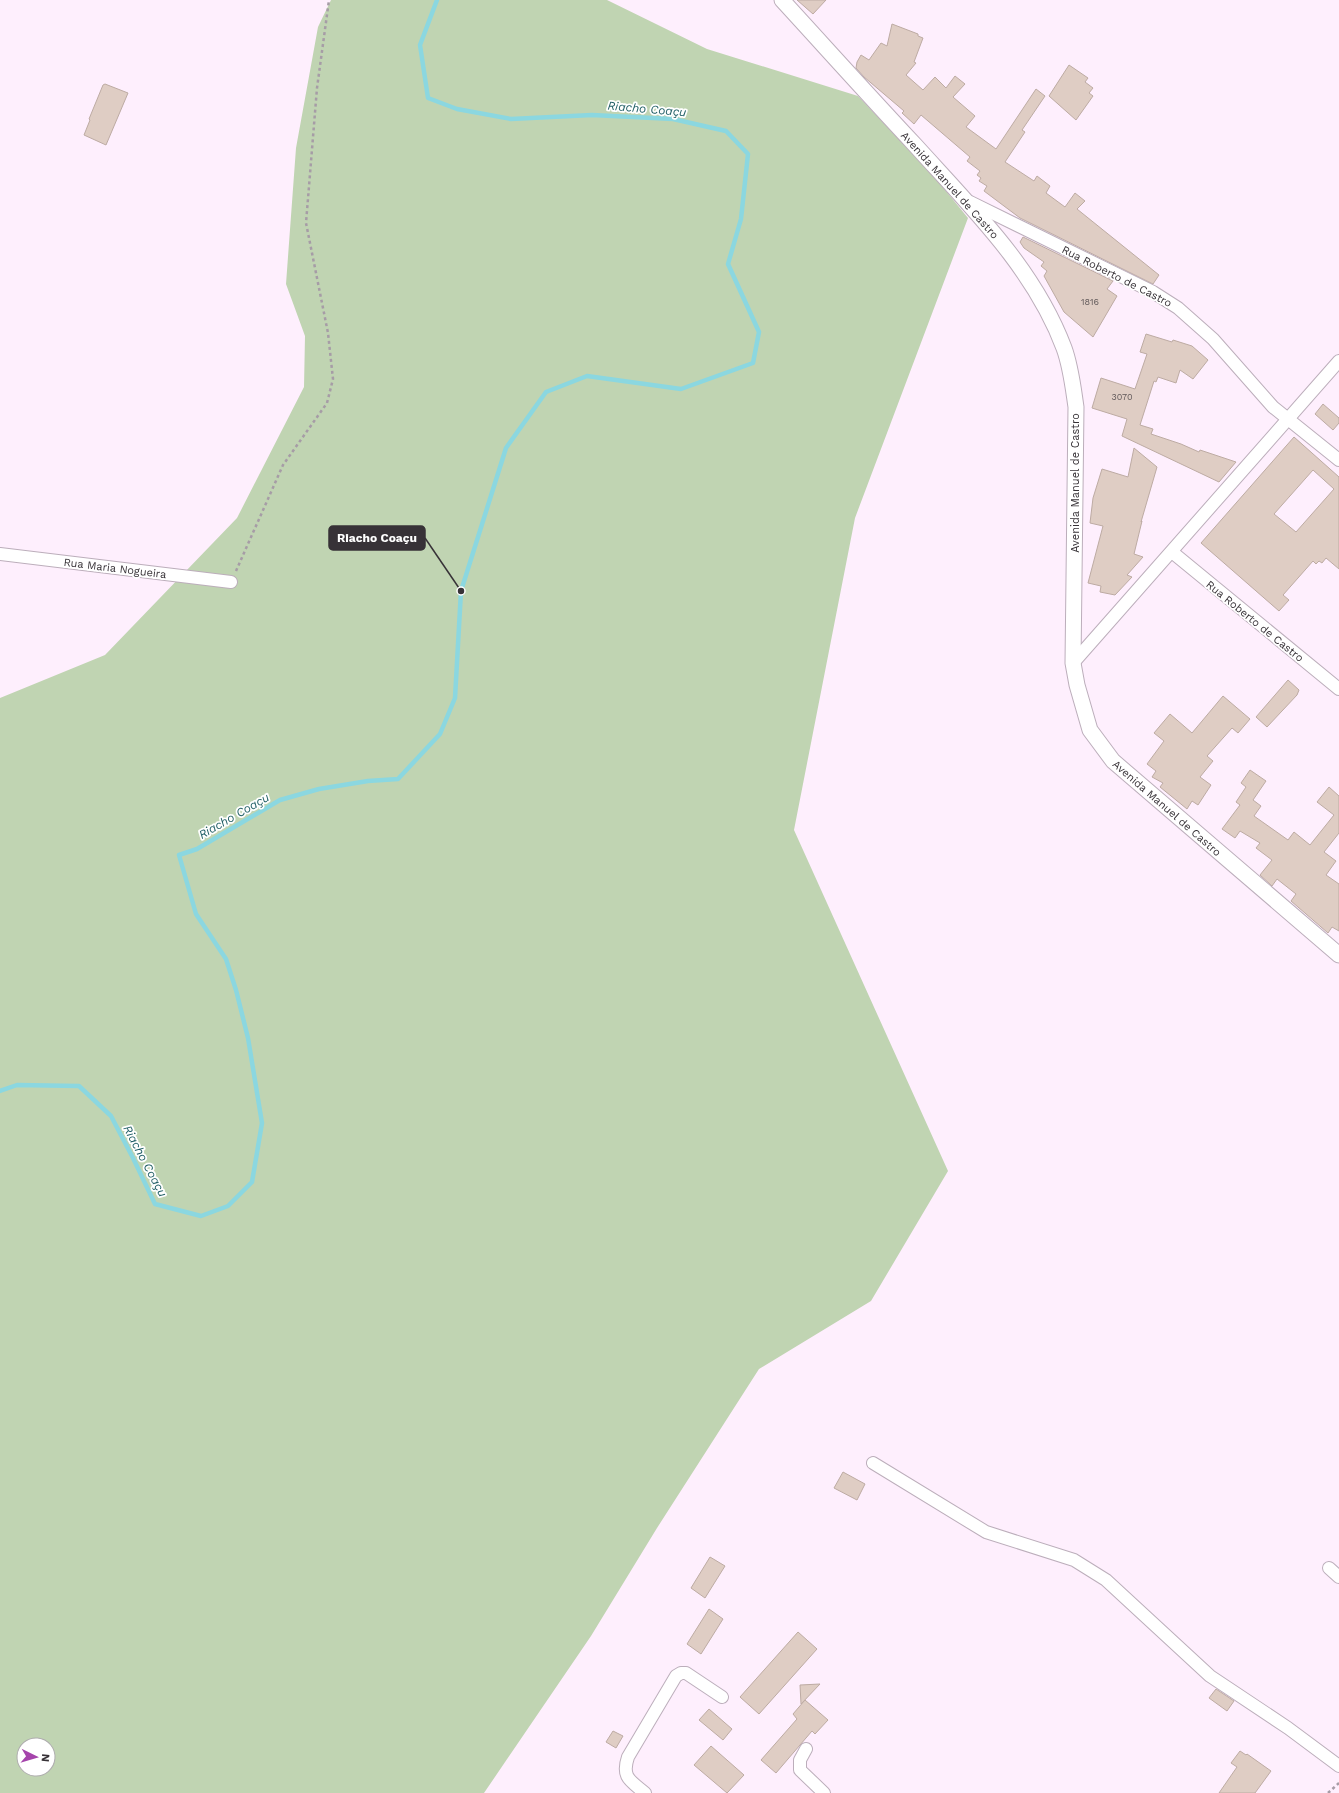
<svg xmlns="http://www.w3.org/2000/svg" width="1339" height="1793" font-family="'Work Sans',sans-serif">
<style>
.green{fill:#c0d4b2;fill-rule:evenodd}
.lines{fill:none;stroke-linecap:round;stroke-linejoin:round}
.stream{stroke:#8bd7e0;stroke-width:4.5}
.building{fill:#dfcdc4;stroke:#bdaba3;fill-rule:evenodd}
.minor-casing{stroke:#bcaebb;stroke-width:14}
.tertiary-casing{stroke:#bcaebb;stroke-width:17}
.path{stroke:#a69ca6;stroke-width:2.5;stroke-dasharray:3 3;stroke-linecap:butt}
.minor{stroke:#fff;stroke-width:12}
.tertiary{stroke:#fff;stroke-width:15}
.labels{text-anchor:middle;stroke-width:3.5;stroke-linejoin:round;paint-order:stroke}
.number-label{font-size:9px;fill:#61595a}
.street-label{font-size:11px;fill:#373237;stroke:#fff}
.water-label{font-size:12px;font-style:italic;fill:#215f66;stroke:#fff}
.leader{fill:none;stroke:#373237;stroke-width:1.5}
.callout-dot{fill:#373237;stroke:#fff;stroke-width:1.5}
.callout{fill:#373237;stroke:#373237;stroke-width:1.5}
.callout-label{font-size:12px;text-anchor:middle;font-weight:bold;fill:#fff}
</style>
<rect width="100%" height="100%" fill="#feeffd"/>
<path class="green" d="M331,0H607L707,49L858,96L933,175L968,218L855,518L794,830L948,1171L871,1301L759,1369L657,1528L591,1636L484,1793H0V698L105,655L237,518L304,387L305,336L286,284L296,148L318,27ZM24,1745H48V1769H24Z"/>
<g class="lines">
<polyline class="stream" points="0,1091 17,1085 79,1086 111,1116 133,1158 155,1204 201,1216 228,1206 252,1182 262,1123 248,1038 236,990 226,959 196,914 179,855 197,849 280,800 319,789 368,781 398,779 440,734 455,698 461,591 506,448 546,392 587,376 681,389 753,363 759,332 728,264 741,219 748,154 726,131 673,119 592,115 511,119 457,109 428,98 420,45 437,0"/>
</g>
<g class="building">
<polygon points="797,0 826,0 813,14"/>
<polygon points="892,24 918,34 918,36 923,38 914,62 916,63 906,75 923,90 935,77 946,88 955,76 965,84 953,97 975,116 966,127 996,149 1036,89 1045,96 1022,130 1025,132 1005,162 1034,181 1037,176 1050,186 1046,193 1065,207 1075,193 1085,201 1077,209 1159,275 1153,284 1020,218 984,191 987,186 979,181 981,178 977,175 980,171 967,161 970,157 921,115 914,124 902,113 904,111 864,77 856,68 857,62 861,55 869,60 881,43 887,46"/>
<polygon points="1069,65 1088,78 1085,82 1093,88 1089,93 1093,96 1076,120 1049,96"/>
<polygon points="105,84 128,93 106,145 84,135 90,120 89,119 103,85"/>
<polygon points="1023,237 1113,281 1107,289 1117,296 1093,337 1064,312 1044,276 1047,271 1041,266 1044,262 1024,248 1020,242"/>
<polygon points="1146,334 1172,342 1173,340 1192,346 1208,360 1193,379 1180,370 1176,383 1158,377 1156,382 1154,381 1140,425 1153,429 1151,434 1181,444 1199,452 1200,450 1236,462 1219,482 1122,436 1127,419 1092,408 1101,378 1135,389 1147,354 1140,352"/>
<polygon points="1323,404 1339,418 1339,423 1333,430 1315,414"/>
<path d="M1294,437L1339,477V569L1326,558L1322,563L1319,561L1316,564L1313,561L1283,595L1289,600L1279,611L1201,543ZM1313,470L1334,489L1296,532L1274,514Z"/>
<polygon points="1134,448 1157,467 1141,522 1142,521 1134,554 1143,557 1127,575 1132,577 1115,595 1100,592 1101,586 1088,583 1103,526 1090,523 1093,498 1102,469 1128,477"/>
<polygon points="1288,680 1299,690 1297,695 1267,727 1256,717"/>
<polygon points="1223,696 1250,719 1238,733 1232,728 1207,756 1213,761 1200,777 1211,785 1198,805 1192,801 1187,809 1160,787 1163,783 1152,777 1156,771 1147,764 1164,741 1154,733 1170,714 1192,733"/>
<polygon points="1250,770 1266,781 1253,800 1261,806 1254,816 1288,840 1294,832 1310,845 1334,815 1317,802 1329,787 1339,796 1339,833 1324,852 1336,861 1326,875 1339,884 1339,931 1332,927 1328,933 1291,901 1296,894 1277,879 1272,886 1260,875 1272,860 1256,848 1260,843 1240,831 1235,838 1222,829 1240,805 1236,802 1246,787 1241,783"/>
<polygon points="843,1472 865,1484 857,1500 834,1488"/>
<polygon points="710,1557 725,1566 705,1598 691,1588"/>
<polygon points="709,1609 723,1619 701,1654 687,1644"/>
<polygon points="798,1632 817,1649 759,1714 740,1697"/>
<polygon points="820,1684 801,1704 800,1685"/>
<polygon points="1216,1689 1234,1701 1227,1711 1209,1698"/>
<polygon points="805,1700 828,1720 815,1734 812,1731 776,1773 761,1760 797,1719 793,1714"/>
<polygon points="709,1709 732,1729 723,1740 699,1720"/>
<polygon points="613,1731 623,1736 616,1748 606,1742"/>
<polygon points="711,1746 744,1775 727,1793 694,1765"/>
<polygon points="1240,1751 1246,1755 1247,1754 1271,1771 1255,1793 1219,1793 1237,1767 1231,1763"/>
</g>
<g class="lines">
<defs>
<g id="minor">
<polyline points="970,202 1153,292 1178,308 1213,339 1273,407 1339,460"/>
<polyline points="1172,552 1339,689"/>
<polyline points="0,554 231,582"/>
<polyline points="1073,663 1339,361"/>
<polyline points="873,1463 986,1532 1074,1560 1106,1580 1210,1676 1288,1728 1339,1766"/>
<polyline points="1329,1568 1339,1577"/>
<polyline points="806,1749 800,1760 800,1770 824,1793"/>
<path d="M645,1793C631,1781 621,1778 628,1757L676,1676L681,1673H686L722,1697"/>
</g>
<path id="tertiary" d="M782,0C826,48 870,97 915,145C971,207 1034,268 1064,348C1071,367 1073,387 1076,407L1073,663L1077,685L1090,730L1113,761L1339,955"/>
</defs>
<use href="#minor" class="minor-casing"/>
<use href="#tertiary" class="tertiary-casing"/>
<g class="path">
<polyline points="236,571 283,465 327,403 333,379 328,333 306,223 317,88 329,0"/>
<polyline points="1328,1793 1339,1783"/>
</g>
<use href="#minor" class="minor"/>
<use href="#tertiary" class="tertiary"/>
</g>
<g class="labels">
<g class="number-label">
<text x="1090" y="305">1816</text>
<text x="1122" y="400">3070</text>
</g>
<g class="street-label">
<text transform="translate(950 185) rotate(48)" y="4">Avenida Manuel de Castro</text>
<text transform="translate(1117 276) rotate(27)" y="4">Rua Roberto de Castro</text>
<text transform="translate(1075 483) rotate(-90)" y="4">Avenida Manuel de Castro</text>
<text transform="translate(115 568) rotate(7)" y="4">Rua Maria Nogueira</text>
<text transform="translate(1255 621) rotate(39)" y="4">Rua Roberto de Castro</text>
<text transform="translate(1167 808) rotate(41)" y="4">Avenida Manuel de Castro</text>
</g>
<g class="water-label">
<text transform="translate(647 109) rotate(5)" y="4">Riacho Coaçu</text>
<text transform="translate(234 816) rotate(-30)" y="4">Riacho Coaçu</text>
<text transform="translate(145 1161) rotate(62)" y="4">Riacho Coaçu</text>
</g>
</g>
<path class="leader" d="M461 591L425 538"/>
<circle class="callout-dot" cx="461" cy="591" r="4"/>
<rect class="callout" x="329" y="526" width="96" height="24" rx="4"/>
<g class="callout-label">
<text x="377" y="542">Riacho Coaçu</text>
</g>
<g transform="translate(36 1757) rotate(95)"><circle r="19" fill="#ffffff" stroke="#afadaf"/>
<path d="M0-3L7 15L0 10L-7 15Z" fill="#a544ab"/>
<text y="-6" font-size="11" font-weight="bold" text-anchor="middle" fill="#373237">N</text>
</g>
</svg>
